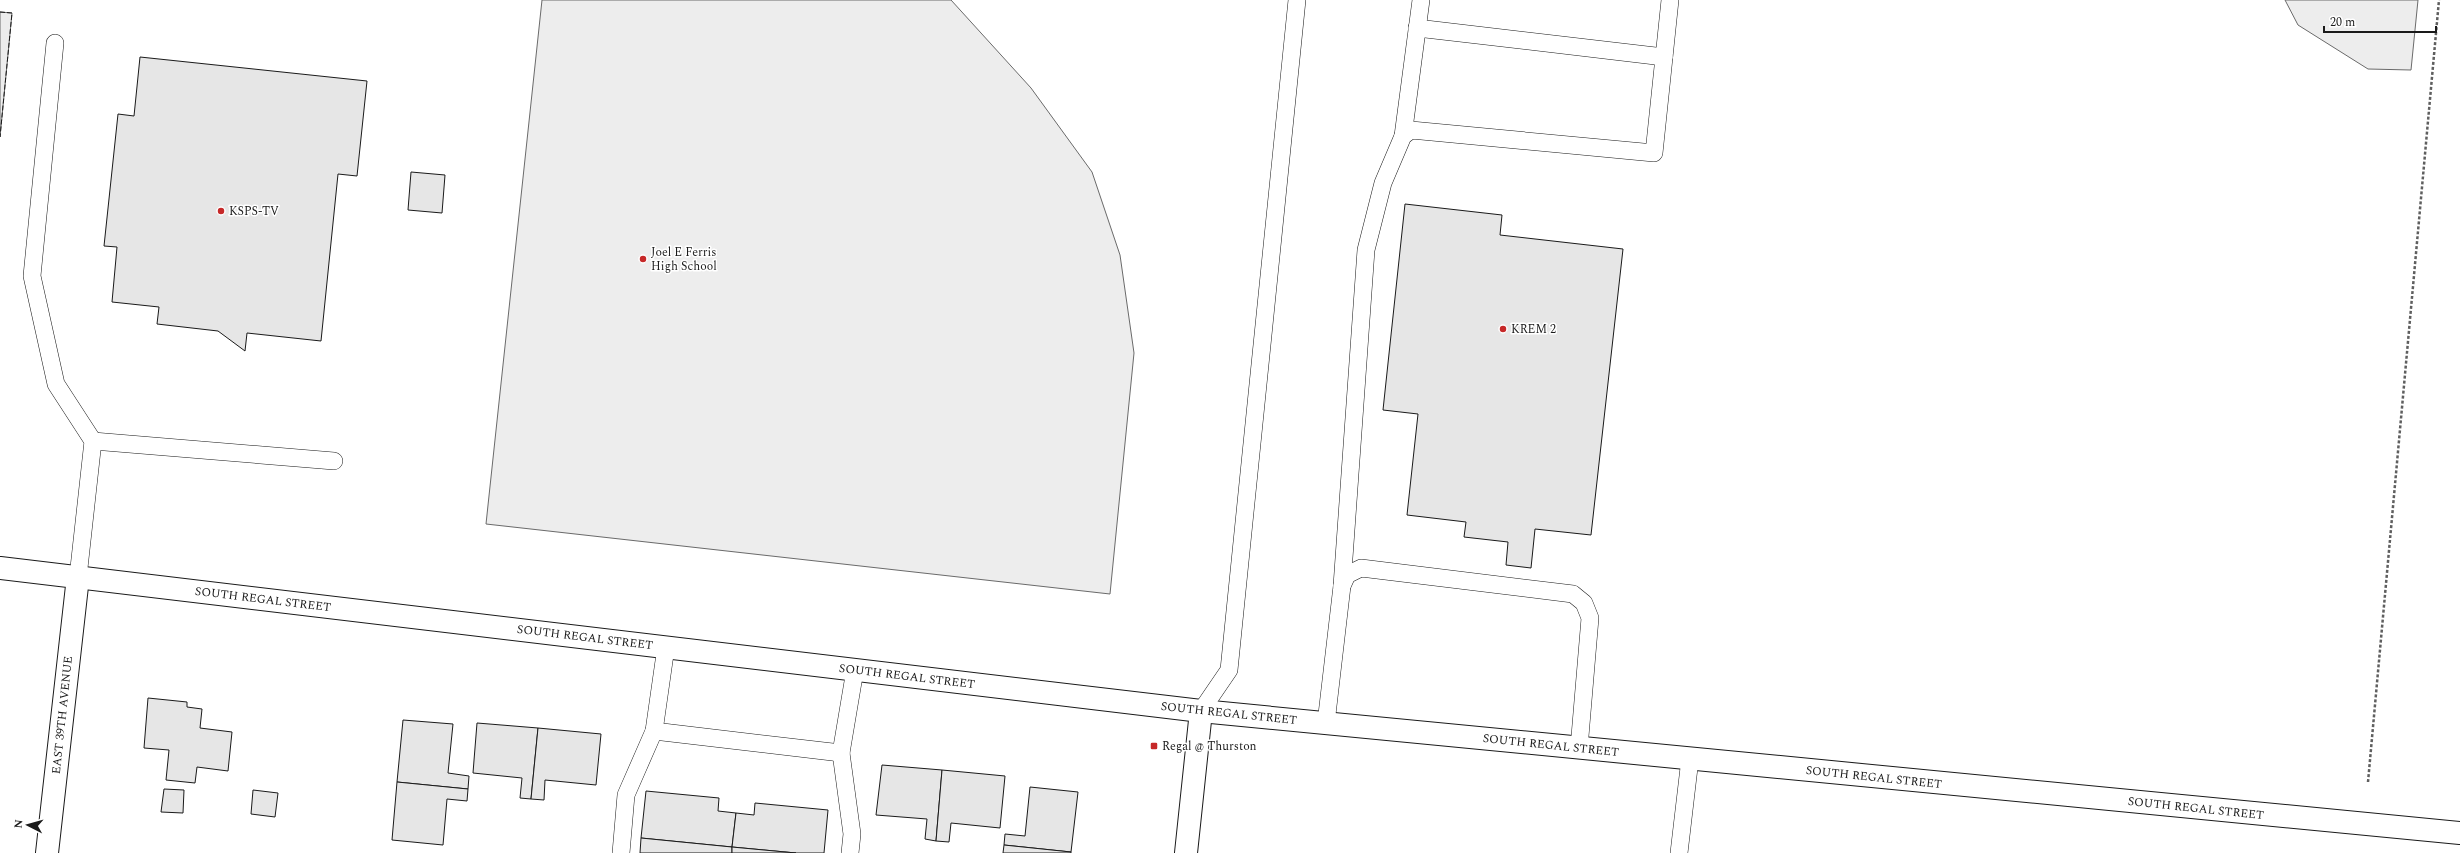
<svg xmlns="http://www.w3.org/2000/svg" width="2460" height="853" font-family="Spectral,serif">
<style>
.green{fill:#ededed;stroke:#6a6a6a}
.building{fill:#e6e6e6;stroke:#1a1a1a}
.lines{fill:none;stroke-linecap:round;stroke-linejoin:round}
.lane-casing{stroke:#1a1a1a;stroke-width:18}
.street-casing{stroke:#1a1a1a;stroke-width:24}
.secondary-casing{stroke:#1a1a1a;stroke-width:24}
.path{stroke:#5f5f5f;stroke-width:2.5;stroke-dasharray:3 2;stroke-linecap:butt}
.lane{stroke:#fff;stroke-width:17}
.street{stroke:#fff;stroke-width:22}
.secondary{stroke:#fff;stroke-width:22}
.fence{stroke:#1a1a1a;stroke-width:1;stroke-dasharray:5 2;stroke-linecap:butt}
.poi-dot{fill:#c62828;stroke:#fff;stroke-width:1.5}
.labels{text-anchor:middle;stroke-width:3;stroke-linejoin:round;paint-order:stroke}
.poi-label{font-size:12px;fill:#1a1a1a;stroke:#fff;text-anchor:start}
.street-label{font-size:12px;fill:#1a1a1a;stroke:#fff}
</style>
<rect width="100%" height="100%" fill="#fff"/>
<g class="green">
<polygon points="542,0 951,0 1031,88 1092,172 1120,255 1134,353 1110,594 486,524"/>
<polygon points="2285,0 2418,0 2411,70 2368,69 2298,25"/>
<polygon points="0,12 12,13 0,137"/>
</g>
<g class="building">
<polygon points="140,57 367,81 357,176 338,174 321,341 247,333 245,351 218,331 157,324 159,307 112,302 117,247 104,246 118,114 134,116"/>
<polygon points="411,172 445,175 442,213 408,210"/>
<polygon points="1405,204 1502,215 1500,235 1623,249 1591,535 1535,529 1531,568 1506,565 1508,542 1464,537 1466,522 1407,515 1418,414 1383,410"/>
<polygon points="148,698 187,702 187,707 202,709 200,728 232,732 228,771 197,767 195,783 166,780 169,750 144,748"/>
<polygon points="403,720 453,724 448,773 469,776 468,789 397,782"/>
<polygon points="477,723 538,728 531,799 520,798 522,778 473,773"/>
<polygon points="538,728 601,734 596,785 545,780 544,800 531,799"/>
<polygon points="882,765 942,770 936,841 925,839 927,819 876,815"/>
<polygon points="942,770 1005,776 1000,828 951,823 949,842 936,841"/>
<polygon points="397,782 468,789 467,801 447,799 443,845 392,840"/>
<polygon points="1030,787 1078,792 1071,852 1004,845 1005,834 1025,836"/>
<polygon points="164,789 184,790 183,813 161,812"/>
<polygon points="253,790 278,793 275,817 251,814"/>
<polygon points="646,791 719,798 718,811 736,813 732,847 641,838"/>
<polygon points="755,803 828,810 824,853 796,853 732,847 736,813 754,815"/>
<polygon points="641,838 732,847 732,853 640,853"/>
<polygon points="1004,845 1071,852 1071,853 1003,853"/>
<polygon points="732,847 796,853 732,853"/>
</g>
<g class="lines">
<defs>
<g id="lane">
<polyline points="1417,28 1664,57"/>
<polyline points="55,43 32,276 56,384 93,441 78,577"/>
<polyline points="1403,136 1421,0"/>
<polyline points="93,441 334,461"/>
<polyline points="1342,586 1366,250 1383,183 1403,136 1411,130 1654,153 1670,0"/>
<polyline points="666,647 654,731 841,753 855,670"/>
<polyline points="1201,711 1229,670 1297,0"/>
<polyline points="1326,723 1342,586 1347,575 1361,568 1573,594 1584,603 1590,618 1579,748"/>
<polyline points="841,753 852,834 850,853"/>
<polyline points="621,853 626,795 654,731"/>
<polyline points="1679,853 1690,759"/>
</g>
<polyline id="street" points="47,853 78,577"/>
<g id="secondary">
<polyline points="0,568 1201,711 2460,833"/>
<polyline points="1186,853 1201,711"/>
</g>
</defs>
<use href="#lane" class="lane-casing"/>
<use href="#street" class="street-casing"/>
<use href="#secondary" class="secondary-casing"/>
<polyline class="path" points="2368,782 2439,0"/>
<use href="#lane" class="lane"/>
<use href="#street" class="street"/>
<use href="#secondary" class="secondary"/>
<polyline class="fence" points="0,12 12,13 0,137"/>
</g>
<g class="poi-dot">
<circle cx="221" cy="211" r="4"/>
<circle cx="643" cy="259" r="4"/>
<circle cx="1503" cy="329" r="4"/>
<rect x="1150" y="742" width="8" height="8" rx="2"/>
</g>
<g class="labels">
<g class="poi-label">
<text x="229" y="215">KSPS-TV</text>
<text x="651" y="256">Joel E Ferris<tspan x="651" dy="14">High School</tspan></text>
<text x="1511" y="333">KREM 2</text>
<text x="1162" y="750">Regal @ Thurston</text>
</g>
<g class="street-label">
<text transform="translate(263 599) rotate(7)" y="4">SOUTH REGAL STREET</text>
<text transform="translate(585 637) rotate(7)" y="4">SOUTH REGAL STREET</text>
<text transform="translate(907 676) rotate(7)" y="4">SOUTH REGAL STREET</text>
<text transform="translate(1229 713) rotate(6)" y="4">SOUTH REGAL STREET</text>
<text transform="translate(62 715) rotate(-84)" y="4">EAST 39TH AVENUE</text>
<text transform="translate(1551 745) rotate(6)" y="4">SOUTH REGAL STREET</text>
<text transform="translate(1874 777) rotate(6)" y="4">SOUTH REGAL STREET</text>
<text transform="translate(2196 808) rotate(6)" y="4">SOUTH REGAL STREET</text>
</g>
</g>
<g transform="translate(28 825) rotate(276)" stroke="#ffffff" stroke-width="3" paint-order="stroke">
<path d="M0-3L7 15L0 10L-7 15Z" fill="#1a1a1a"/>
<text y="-6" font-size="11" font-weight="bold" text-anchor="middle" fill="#1a1a1a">N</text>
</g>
<path d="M2324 26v6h112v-6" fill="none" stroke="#1a1a1a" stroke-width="2"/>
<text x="2330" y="26" font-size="12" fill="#1a1a1a" stroke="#ffffff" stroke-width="3" paint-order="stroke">20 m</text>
</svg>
